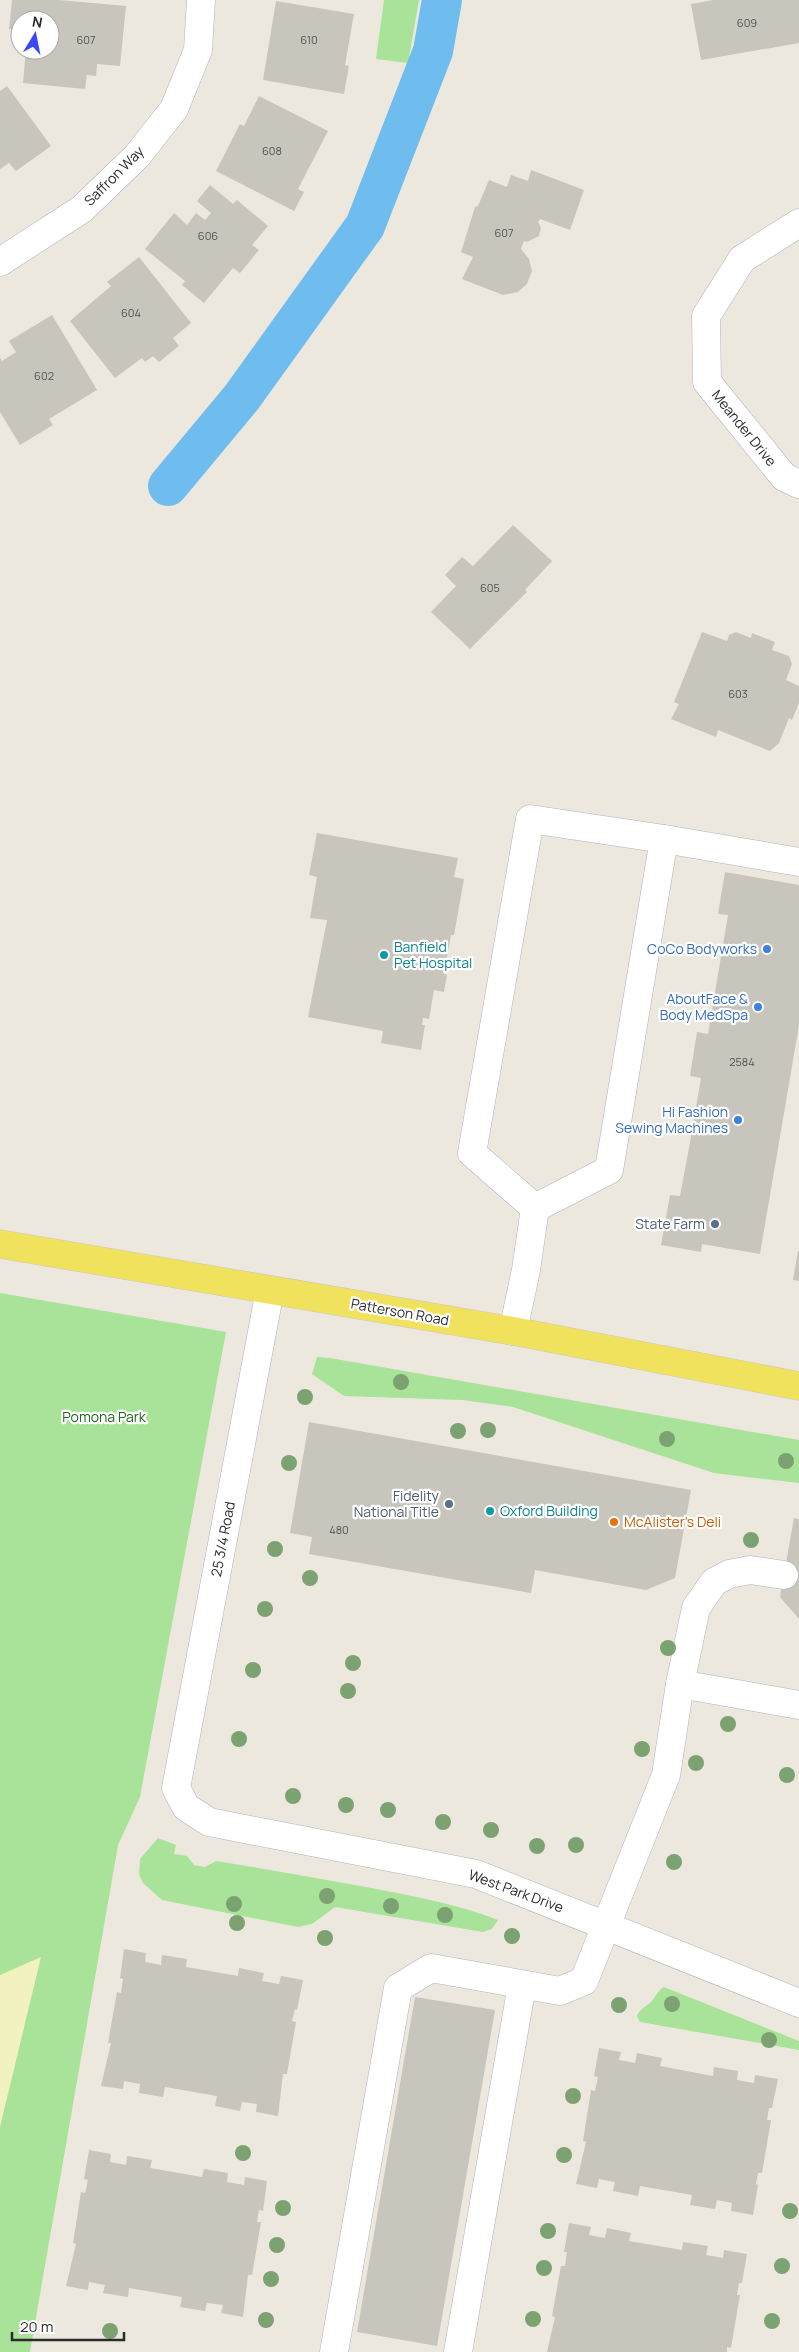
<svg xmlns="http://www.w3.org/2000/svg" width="799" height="2352" font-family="Manrope,sans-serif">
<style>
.green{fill:#a8e399}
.sand{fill:#f2f1c0}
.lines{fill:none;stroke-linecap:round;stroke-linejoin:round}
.canal{stroke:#6fbcef;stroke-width:40}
.building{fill:#c8c5bc}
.minor-casing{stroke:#b1b1be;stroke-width:29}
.major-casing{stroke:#c8c8c8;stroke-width:29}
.minor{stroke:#fff;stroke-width:28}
.major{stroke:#f1e25d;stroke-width:28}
.tree{fill:#7ca272}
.shop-dot{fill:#3f7fe0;stroke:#fff;stroke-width:2}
.culture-dot{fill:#0f9aa8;stroke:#fff;stroke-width:2}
.service-dot{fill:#5c6f8a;stroke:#fff;stroke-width:2}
.food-dot{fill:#e8710a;stroke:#fff;stroke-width:2}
.labels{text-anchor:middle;stroke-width:4.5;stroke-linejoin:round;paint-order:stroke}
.number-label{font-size:11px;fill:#52524f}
.street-label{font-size:14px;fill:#2b2b2b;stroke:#fff}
.culture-label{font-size:14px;fill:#0d838f;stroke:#fff;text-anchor:start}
.shop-label{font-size:14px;fill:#366cbe;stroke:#fff;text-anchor:end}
.service-label{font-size:14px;fill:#4e5e75;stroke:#fff;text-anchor:end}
.park-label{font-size:14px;fill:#20681a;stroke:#fff}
.food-label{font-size:14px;fill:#c56008;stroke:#fff;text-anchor:start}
</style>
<rect width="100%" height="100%" fill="#ede8dd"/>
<g class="green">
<polygon points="384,0 419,0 408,63 376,59"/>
<polygon points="0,1293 226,1332 140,1797 118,1845 30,2352 0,2352"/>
<polygon points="317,1357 330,1358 799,1440 799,1483 714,1473 513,1407 462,1400 344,1396 312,1374"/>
<path d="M158,1838L176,1845L174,1854L187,1856L194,1865L205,1867L216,1861C266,1869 316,1878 366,1887C411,1896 455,1903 498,1920L492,1929L483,1932L335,1907L312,1924L298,1927L162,1900L143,1883L139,1874L140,1859Z"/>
<path d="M664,1987L799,2041V2050L640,2022L637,2016C640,2008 645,2008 651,2002C656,1997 657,1991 664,1987Z"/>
</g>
<polygon class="sand" points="41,1957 0,2127 0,1975"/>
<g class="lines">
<polyline class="canal" points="168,486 242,397 365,226 433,51 442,0"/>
</g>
<g class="building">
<polygon points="12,0 59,0 126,6 120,66 97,64 96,76 87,75 85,89 23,83 26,50 50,50 50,20 20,20 20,30 9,29"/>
<polygon points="713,0 799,0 799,43 701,60 691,4"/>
<polygon points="276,1 354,14 345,65 349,66 344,94 263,80"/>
<polygon points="7,86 51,146 16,171 9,163 0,169 0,91"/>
<polygon points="259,96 328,131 298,189 304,192 294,211 216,171 240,124 244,126"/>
<polygon points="531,170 584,190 570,230 540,219 538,222 541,228 539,236 527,242 524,241 521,249 529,259 532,271 527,284 518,292 503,295 462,279 473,257 461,252 475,207 478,206 489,180 507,187 511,175 528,181"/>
<polygon points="210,185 233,204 237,200 268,226 252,245 259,250 240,273 233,268 204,303 182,285 185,281 145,249 174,213 187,225 196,213 205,220 211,213 197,201"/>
<polygon points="139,257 191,323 173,338 179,346 159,362 153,356 145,362 142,358 115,378 70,321 111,286 107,282"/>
<polygon points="52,315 97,390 49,419 53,425 20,445 0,412 0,358 2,361 16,352 9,341"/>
<polygon points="513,525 552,561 525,590 527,592 470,649 431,612 456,586 445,575 462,557 473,566"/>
<polygon points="702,632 727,641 729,635 736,632 751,638 752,633 775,642 772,650 789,656 792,664 786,680 799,686 799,703 792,720 789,718 779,743 770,751 718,730 716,737 671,719 679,704 674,702"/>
<polygon points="317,833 458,858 454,877 464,879 454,935 451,935 444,974 447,975 444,992 434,990 429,1019 423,1018 422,1025 425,1025 421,1050 381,1043 383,1031 308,1017 327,920 310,918 317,877 309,875"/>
<polygon points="725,872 799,885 799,1025 760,1254 702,1244 701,1252 661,1245 670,1195 680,1196 689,1148 701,1078 690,1076 697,1032 708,1034 728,915 718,914"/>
<polygon points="798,1251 799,1251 799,1281 793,1280"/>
<polygon points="309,1422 691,1490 675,1578 646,1590 535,1570 531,1593 309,1554 312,1537 290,1533"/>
<polygon points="794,1518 799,1519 799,1619 780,1597"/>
<polygon points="124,1949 146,1953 145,1962 161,1965 162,1955 187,1959 186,1967 238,1976 239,1968 264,1973 262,1981 279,1984 281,1976 303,1980 297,2010 295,2009 292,2021 296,2022 287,2074 283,2074 278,2116 256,2112 257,2104 242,2102 240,2111 215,2106 217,2096 165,2087 163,2097 139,2093 140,2084 124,2081 123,2089 101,2086 111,2043 108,2043 117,1992 121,1993 123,1979 120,1978"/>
<polygon points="415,1997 495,2010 437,2346 357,2332"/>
<polygon points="599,2048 621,2052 619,2060 635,2063 637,2053 662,2058 660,2066 713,2076 714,2067 738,2071 737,2080 754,2083 755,2075 778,2079 772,2108 769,2108 767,2120 771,2120 762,2173 758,2173 756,2184 758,2185 753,2215 731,2211 732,2203 717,2200 715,2209 690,2205 692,2195 640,2186 638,2196 613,2191 615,2182 599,2179 597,2188 576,2184 586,2142 583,2141 591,2090 595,2091 598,2077 594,2076"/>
<polygon points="89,2150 111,2154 110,2162 126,2165 127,2156 152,2160 150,2168 202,2177 204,2169 228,2173 227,2182 244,2185 245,2177 267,2181 263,2211 259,2210 257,2222 261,2222 252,2275 248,2275 243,2317 221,2313 223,2305 207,2303 205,2311 180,2307 182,2297 129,2288 128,2297 103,2293 105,2285 89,2282 88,2290 66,2286 76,2244 73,2243 81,2192 85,2193 88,2180 84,2179"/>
<polygon points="569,2223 591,2227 589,2235 605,2238 607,2228 631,2233 629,2241 682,2250 683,2242 708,2246 706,2255 723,2258 724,2250 747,2254 742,2283 739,2283 737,2295 740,2295 731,2348 727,2347 727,2352 547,2352 555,2317 552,2316 561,2266 565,2266 567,2252 564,2252"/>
</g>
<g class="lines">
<defs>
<g id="minor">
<polyline points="799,223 742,259 706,316 707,382 784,477 799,484"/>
<polyline points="0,262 82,209 137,156 174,109 198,50 201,0"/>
<polyline points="535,1208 472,1153 530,819 664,839"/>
<polyline points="270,1290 176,1788 186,1807 209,1822 476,1874 799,2003"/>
<polyline points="513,1331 526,1270 535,1208 609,1170 664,839 799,862"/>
<polyline points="680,1684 799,1705"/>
<polyline points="334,2352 398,1988 431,1968 560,1991 584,1981 666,1775 680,1684 696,1608 714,1582 729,1574 750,1570 784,1575"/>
<polyline points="458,2352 522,1985"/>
</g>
<polyline id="major" points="0,1244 513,1331 799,1386"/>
</defs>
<use href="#minor" class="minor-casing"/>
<use href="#major" class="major-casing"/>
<use href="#minor" class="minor"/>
<use href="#major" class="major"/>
</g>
<g class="tree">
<circle cx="401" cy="1382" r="8"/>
<circle cx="305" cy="1397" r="8"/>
<circle cx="488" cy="1430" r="8"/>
<circle cx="458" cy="1431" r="8"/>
<circle cx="667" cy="1439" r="8"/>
<circle cx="786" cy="1461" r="8"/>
<circle cx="289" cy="1463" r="8"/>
<circle cx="751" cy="1540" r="8"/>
<circle cx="275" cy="1549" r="8"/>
<circle cx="310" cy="1578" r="8"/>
<circle cx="265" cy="1609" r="8"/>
<circle cx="668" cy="1648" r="8"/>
<circle cx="353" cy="1663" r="8"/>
<circle cx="253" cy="1670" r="8"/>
<circle cx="348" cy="1691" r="8"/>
<circle cx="728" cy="1724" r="8"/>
<circle cx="239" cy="1739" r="8"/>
<circle cx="642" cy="1749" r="8"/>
<circle cx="696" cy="1763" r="8"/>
<circle cx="787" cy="1775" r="8"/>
<circle cx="293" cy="1796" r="8"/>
<circle cx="346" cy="1805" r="8"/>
<circle cx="388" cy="1810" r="8"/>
<circle cx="443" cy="1822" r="8"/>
<circle cx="491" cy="1830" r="8"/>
<circle cx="576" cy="1845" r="8"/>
<circle cx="537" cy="1846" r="8"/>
<circle cx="674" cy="1862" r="8"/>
<circle cx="327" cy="1896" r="8"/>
<circle cx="234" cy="1904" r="8"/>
<circle cx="391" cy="1906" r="8"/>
<circle cx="445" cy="1915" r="8"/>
<circle cx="237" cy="1923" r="8"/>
<circle cx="512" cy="1936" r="8"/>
<circle cx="325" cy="1938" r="8"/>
<circle cx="672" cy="2004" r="8"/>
<circle cx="619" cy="2005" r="8"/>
<circle cx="769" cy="2040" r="8"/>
<circle cx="573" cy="2096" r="8"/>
<circle cx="243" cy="2153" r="8"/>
<circle cx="564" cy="2155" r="8"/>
<circle cx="283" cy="2208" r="8"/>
<circle cx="790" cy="2211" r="8"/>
<circle cx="548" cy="2231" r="8"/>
<circle cx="277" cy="2245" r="8"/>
<circle cx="782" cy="2266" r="8"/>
<circle cx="544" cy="2268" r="8"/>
<circle cx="271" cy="2279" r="8"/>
<circle cx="533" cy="2319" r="8"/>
<circle cx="266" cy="2320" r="8"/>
<circle cx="772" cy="2321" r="8"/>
<circle cx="110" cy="2331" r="8"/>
</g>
<g class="shop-dot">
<circle cx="767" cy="949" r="5"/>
<circle cx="758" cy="1007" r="5"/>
<circle cx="738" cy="1120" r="5"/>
</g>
<g class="culture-dot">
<circle cx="384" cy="955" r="5"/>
<circle cx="490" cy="1511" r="5"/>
</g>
<g class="service-dot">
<circle cx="715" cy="1224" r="5"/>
<circle cx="449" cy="1504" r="5"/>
</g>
<circle class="food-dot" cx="614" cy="1522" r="5"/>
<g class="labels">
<g class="number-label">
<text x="747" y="27">609</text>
<text x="86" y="44">607</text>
<text x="309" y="44">610</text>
<text x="272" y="155">608</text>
<text x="504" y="237">607</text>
<text x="208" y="240">606</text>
<text x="131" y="317">604</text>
<text x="44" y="380">602</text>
<text x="490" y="592">605</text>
<text x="738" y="698">603</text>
<text x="742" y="1066">2584</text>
<text x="339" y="1534">480</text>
</g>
<g class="street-label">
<text transform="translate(114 176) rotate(-45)" y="5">Saffron Way</text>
<text transform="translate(744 428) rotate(51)" y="5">Meander Drive</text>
<text transform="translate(400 1312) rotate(10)" y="5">Patterson Road</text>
<text transform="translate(223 1539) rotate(-79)" y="5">25 3/4 Road</text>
<text transform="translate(516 1891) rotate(20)" y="5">West Park Drive</text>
</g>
<g class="culture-label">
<text x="394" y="952">Banfield<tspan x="394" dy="16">Pet Hospital</tspan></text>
<text x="500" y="1516">Oxford Building</text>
</g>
<g class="shop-label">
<text x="757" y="954">CoCo Bodyworks</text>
<text x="748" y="1004">AboutFace &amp;<tspan x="748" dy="16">Body MedSpa</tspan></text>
<text x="728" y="1117">Hi Fashion<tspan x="728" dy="16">Sewing Machines</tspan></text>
</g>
<g class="service-label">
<text x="705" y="1229">State Farm</text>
<text x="439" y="1501">Fidelity<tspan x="439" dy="16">National Title</tspan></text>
</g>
<g class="park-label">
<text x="104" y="1422">Pomona Park</text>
</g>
<g class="food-label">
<text x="624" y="1527">McAlister's Deli</text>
</g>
</g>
<g transform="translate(35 35) rotate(10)"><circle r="24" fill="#ffffff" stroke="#aaaaaa"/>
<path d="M0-4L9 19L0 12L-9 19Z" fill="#3c46fa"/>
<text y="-8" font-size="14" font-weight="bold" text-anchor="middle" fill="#2b2b2b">N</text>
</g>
<path d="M12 2332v8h112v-8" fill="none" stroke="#2b2b2b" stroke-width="2.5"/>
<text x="20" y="2332" font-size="15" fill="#2b2b2b" stroke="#ffffff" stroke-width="4" paint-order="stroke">20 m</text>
</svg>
